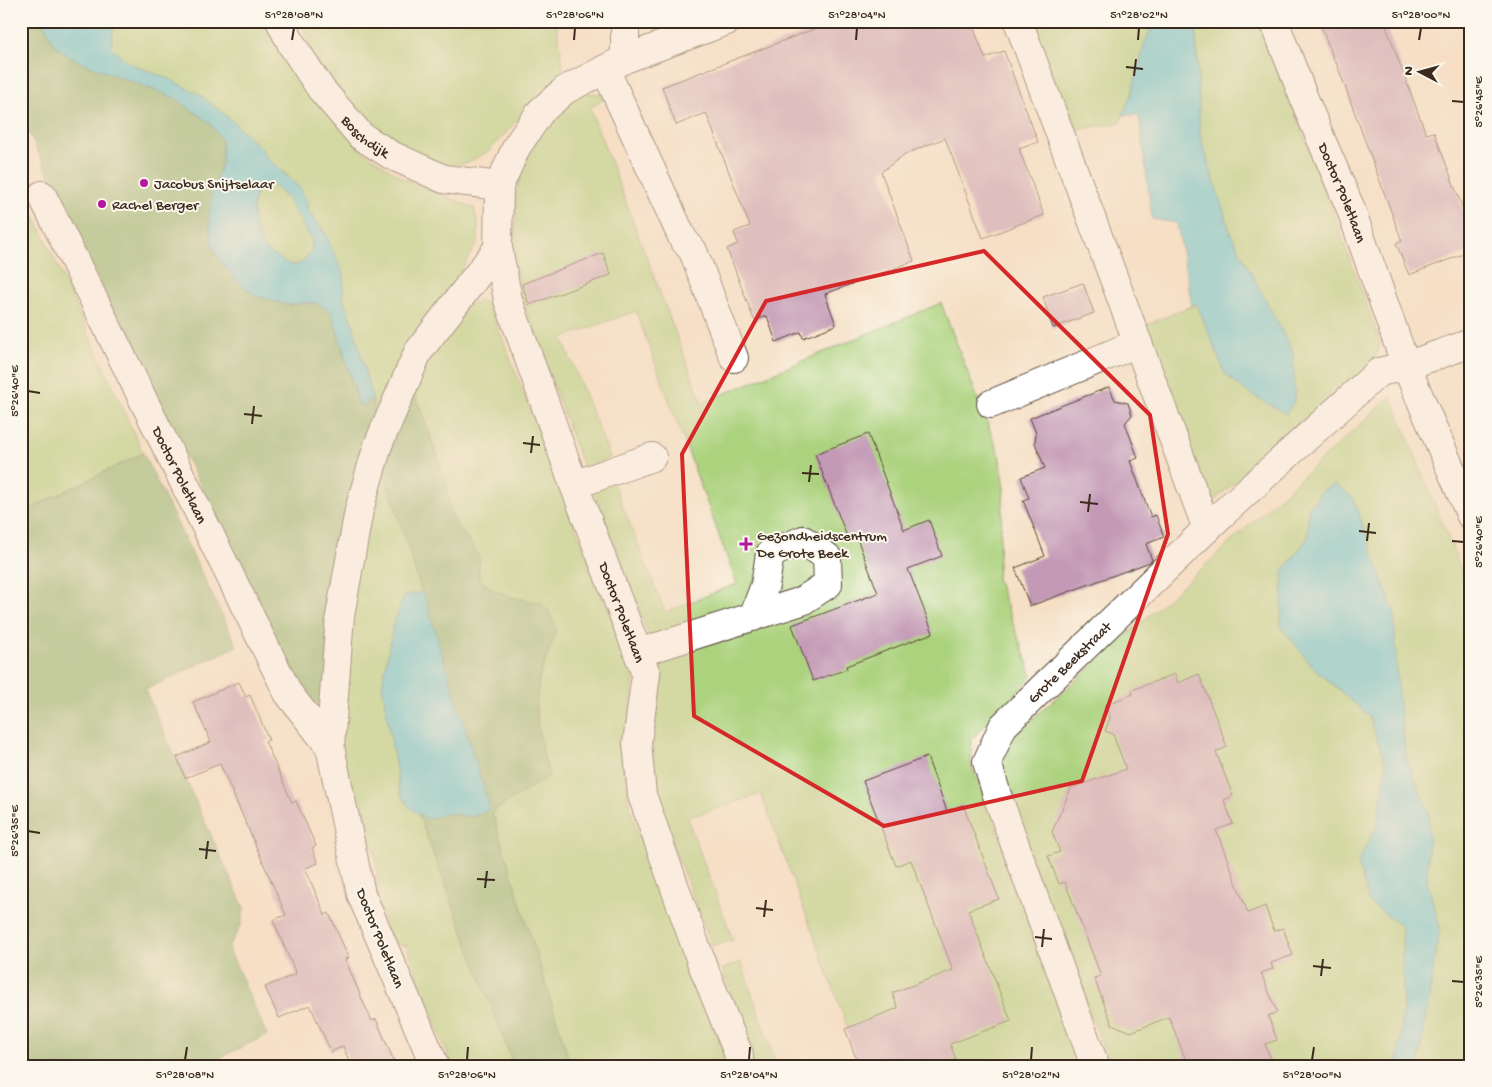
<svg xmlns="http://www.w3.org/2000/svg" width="1492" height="1087" font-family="'Gochi Hand',sans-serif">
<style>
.green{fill:#abd27d;stroke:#737e4e}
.forest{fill:#88b46c;stroke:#626f45}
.water{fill:#5cc6d6;stroke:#4c787a;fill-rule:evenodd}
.building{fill:#c399b6}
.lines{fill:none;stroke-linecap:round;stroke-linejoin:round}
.minor-casing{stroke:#574537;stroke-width:30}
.minor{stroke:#fff;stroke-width:28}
.marked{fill:none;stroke:#d62828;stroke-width:4;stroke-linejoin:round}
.ticks{fill:none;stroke:#3b2a1e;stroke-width:2}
.poi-dot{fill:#b5179e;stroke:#fbf7ec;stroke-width:2}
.labels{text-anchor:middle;stroke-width:4;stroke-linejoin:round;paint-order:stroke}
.street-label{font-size:15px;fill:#3b2a1e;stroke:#fbf7ec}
.poi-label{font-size:15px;fill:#3b2a1e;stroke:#fbf7ec;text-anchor:start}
.neatline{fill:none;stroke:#3b2a1e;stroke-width:2}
.ticks-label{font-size:12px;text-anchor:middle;fill:#3b2a1e}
</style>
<rect width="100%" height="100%" fill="#fbf7ec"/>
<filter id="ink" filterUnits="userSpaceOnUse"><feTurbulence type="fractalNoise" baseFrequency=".02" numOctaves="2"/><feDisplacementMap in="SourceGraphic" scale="10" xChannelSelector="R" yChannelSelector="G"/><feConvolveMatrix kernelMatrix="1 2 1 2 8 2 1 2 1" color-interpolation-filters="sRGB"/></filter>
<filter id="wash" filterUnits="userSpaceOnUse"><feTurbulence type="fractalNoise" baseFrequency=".0096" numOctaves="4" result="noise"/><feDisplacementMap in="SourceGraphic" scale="20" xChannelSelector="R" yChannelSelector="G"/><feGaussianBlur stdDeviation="1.12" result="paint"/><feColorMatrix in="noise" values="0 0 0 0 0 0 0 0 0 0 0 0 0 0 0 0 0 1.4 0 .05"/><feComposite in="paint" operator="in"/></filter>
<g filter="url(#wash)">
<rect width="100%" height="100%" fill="#f5dfc4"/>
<g class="green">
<polygon points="121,21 268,21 363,151 404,179 474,208 478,224 478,242 442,302 376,427 372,398 354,328 343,299 344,275 321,226 309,213 306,200 287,175 268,159 262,149 230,119 199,94 164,77 138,67 124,59 111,47 113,31"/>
<polygon points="301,21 556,21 564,75 545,90 489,151 467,163 447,166 423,160 365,123 315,63"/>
<polygon points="1027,21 1155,21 1145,42 1133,89 1120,123 1065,131"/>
<polygon points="1192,21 1259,21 1324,188 1380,342 1376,359 1210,504 1141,327 1197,304 1226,374 1293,353 1230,232 1200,136 1196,31"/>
<polygon points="582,92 610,95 590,108 702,403 941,303 999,454 1004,489 997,579 1032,676 972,739 971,766 986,797 1082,1066 855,1066 861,1063 761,794 687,818 733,940 712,946 668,832 655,791 651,739 663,675 633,592 593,490 612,480 665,612 737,584 636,311 562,338 610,457 584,470 521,297 515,262 516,196 522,169 543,129 568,99"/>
<path d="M268,181L288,199L312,241L313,249C308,255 304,263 296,265C289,266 284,262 279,258C272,254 265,251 261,244C252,226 246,191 268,181Z"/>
<polygon points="21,186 143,453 21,513"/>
<path d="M479,300L489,304L634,677L624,770L632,815L654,875L725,1055L724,1066H571L492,812L549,776C541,744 531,709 540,676C544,660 552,645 556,629L541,603C522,599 499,597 484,583C475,576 481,563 477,554C471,539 456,529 450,512C447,503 448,492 445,482C437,449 423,416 411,384L468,305Z"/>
<polygon points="1391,396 1471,594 1471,1066 1418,1066 1440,927 1427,883 1429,812 1407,762 1398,696 1308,507 1308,538 1283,571 1314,668 1369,716 1386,765 1378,823 1358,862 1369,902 1402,926 1403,1013 1397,1066 1110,1066 1007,795 1000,761 1012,737 1189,580"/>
<polygon points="379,455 423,592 404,596 382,685 400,793 410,808 418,813 514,1066 452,1066 419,981 407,946 391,943 375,892 378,872 365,808 353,802 340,741 346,616"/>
<polygon points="741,962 777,1066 751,1066 751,1059 723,969"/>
</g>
<g class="forest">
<polygon points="21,21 43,21 53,43 85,64 175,98 211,124 222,140 222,162 212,193 212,246 222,263 239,283 289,305 310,302 325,307 332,313 358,404 364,405 372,398 376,427 328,700 309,705 101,285 21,116"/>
<polygon points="411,384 446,483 450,511 458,528 474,547 480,560 478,572 482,582 494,590 512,597 541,603 549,611 556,629 553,641 539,677 536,710 540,743 549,776 492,812 571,1066 514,1066 418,813 426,818 452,813 472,817 490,809 379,455"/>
<polygon points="143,453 237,646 145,690 244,908 241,926 228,947 267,1035 203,1066 21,1066 21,513"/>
</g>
<g class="water">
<path d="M43,21H121L113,31L111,47L124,59L138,67L164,77L199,94L230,119L262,149L268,159L301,189L306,200L309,213L325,233L344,276L343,299L354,328L372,398L364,405L359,404L332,313L325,307L311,302L289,305L256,296L239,283L222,263L212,246L209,218L212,193L222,162V141L211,124L175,98L85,64L67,55L53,43ZM268,181L288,199L312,241V249C308,255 304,263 296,265C289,266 284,262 279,258C272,254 265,251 261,244C252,226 246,190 268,181Z"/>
<polygon points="1155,21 1192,21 1196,31 1200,136 1230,232 1293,353 1295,400 1286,414 1247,392 1225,374 1197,304 1192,306 1177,223 1152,219 1139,115 1123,115 1133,89 1145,42"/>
<polygon points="1335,484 1353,498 1394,613 1398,696 1407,762 1429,812 1427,883 1440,927 1418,1066 1397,1066 1403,1013 1402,927 1369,902 1358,862 1378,823 1386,765 1369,716 1314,668 1281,627 1283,571 1308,538 1308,507 1322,491"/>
<polygon points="423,592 490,809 472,817 452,813 426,819 410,808 400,793 382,685 393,626 404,596"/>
</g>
<g id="blocks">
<g class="building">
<polygon points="835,21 971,21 985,58 1004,51 1038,142 1019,149 1044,215 983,238 945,138 905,154 881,172 914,261 825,294 836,325 803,338 801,332 776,342 767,316 754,320 727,249 738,244 734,232 750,226 706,113 676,125 662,87"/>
<polygon points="1319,21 1384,21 1426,134 1434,132 1471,230 1471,251 1409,275 1396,243 1402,241 1336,62 1335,63"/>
<polygon points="603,253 611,275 529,305 522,284"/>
<polygon points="1083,283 1094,313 1053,328 1043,297"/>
<polygon points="1109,387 1115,400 1128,403 1132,415 1125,423 1138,458 1130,461 1151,517 1156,515 1164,537 1146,544 1152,560 1150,562 1030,606 1015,568 1045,556 1023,500 1029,498 1021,477 1045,468 1035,443 1036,433 1030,418"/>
<polygon points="868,434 904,530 929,520 942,556 908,569 933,633 846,666 847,669 813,681 792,625 878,593 856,536 848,539 815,454"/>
<polygon points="1175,674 1178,683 1199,674 1227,747 1216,752 1233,796 1224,800 1233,824 1216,830 1248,913 1265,906 1274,931 1283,928 1293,955 1271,963 1273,969 1261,973 1277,1012 1268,1016 1277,1040 1265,1044 1273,1066 1188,1066 1169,1017 1131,1032 1112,1024 1094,978 1101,976 1065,882 1059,884 1048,856 1060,852 1052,832 1071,788 1126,769 1113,734 1105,731 1110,718 1105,705 1133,694 1132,690"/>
<polygon points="239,682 246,697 250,695 269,740 265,741 281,777 292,803 296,801 316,846 312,848 318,863 305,868 325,915 329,913 349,958 345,959 365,1006 372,1021 376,1019 396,1066 351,1066 343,1046 331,1052 310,1005 279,1018 265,987 296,974 273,920 286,915 220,764 185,778 177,757 211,742 193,702"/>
<polygon points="927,757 947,811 963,805 999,899 968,910 1011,1021 950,1044 956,1059 939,1066 859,1066 845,1029 898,1008 892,993 953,970 911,860 896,866 863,781"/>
</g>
</g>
</g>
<g filter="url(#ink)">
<use href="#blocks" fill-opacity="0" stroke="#574537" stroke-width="1"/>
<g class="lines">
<defs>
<g id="minor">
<path id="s1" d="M280,21L292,45L321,89L361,136L391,155L444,179L499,186"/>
<polyline points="625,21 625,59"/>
<path id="s2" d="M727,21L625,59L565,90L541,111L517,146L499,186L498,248L508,300L574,485L646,674L637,743L642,795L702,964L739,1055L738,1066"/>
<polyline points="1018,21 1207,529"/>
<path id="s3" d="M1274,21L1309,111L1350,207L1406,366L1471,516"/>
<polyline points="605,69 683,239 693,251 734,358"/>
<path id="s4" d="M42,195L288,693L330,747"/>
<polyline points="991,404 1138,343"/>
<polyline points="574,485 652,457"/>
<polyline points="638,653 802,601 828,584 827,557 803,540 770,554 765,585 753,617"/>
<polyline points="435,1066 361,894 330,747 340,616 359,510 378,445 418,352 498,248"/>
<path id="s5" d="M1095,1066L997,795L987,762L1003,726L1222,514L1379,372L1406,366L1471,343"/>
</g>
</defs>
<use href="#minor" class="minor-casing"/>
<use href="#minor" class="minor"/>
</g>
</g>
<path d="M0 0H1492V1087H0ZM984,251L1150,415L1168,534L1082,781L884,826L694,716L682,454L766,301Z" fill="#f5dfc4" fill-opacity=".55" fill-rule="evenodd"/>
<path class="marked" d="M984,251L1150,415L1168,534L1082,781L884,826L694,716L682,454L766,301Z"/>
<path class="ticks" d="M292,40L294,28M574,40L575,28M856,40L857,28M1138,40L1139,28M1419,40L1421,28M1126,67L1143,69M1134,76L1136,59M1452,101L1464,102M28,391L40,393M244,414L262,416M252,424L254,406M523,443L540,445M531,453L533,436M802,473L819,474M809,482L811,465M1080,502L1098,504M1088,512L1090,494M1359,531L1376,533M1367,541L1369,523M1452,541L1464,542M28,831L40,833M199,849L216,851M206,859L208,841M477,879L495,880M485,888L487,871M756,908L773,910M764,917L766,900M1035,937L1052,939M1042,947L1044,929M1313,966L1331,968M1321,976L1323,959M1452,981L1464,982M185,1060L187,1047M467,1060L468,1047M749,1060L750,1047M1031,1060L1032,1047M1312,1060L1314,1047"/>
<g class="poi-dot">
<circle cx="144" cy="183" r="5"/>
<circle cx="102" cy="204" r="5"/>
<path d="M743.5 536.5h5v5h5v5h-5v5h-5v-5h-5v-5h5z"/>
</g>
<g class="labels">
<g class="street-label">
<text dy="5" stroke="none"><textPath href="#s1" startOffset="145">Boschdijk</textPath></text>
<text dy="5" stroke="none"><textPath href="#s3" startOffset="185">Doctor Poletlaan</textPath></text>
<text dy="5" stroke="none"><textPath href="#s4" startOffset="312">Doctor Poletlaan</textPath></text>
<text dy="5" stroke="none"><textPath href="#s2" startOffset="742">Doctor Poletlaan</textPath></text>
<text dy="5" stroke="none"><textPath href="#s5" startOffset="454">Grote Beekstraat</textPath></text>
<text transform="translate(381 938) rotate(68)" y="5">Doctor Poletlaan</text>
</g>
<g class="poi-label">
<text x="154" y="188">Jacobus Snijtselaar</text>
<text x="112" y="209">Rachel Berger</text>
<text x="757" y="540">Gezondheidscentrum<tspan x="757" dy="17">De Grote Beek</tspan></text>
</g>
</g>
<rect width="1492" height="1087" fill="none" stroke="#fbf7ec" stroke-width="55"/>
<g transform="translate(1420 72) rotate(276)" stroke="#fbf7ec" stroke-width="4" paint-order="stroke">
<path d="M0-4L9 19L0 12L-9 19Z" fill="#3b2a1e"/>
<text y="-8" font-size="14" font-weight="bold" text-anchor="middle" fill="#3b2a1e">N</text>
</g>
<rect x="28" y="28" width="1436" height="1032" class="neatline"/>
<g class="ticks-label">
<text x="294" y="18">51°28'08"N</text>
<text x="575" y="18">51°28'06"N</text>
<text x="857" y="18">51°28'04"N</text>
<text x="1139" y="18">51°28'02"N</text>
<text x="1421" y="18">51°28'00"N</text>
<text transform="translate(1478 102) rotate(-90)" y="4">5°26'45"E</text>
<text transform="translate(14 391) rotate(-90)" y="4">5°26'40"E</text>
<text transform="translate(1478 542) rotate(-90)" y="4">5°26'40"E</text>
<text transform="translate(14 831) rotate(-90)" y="4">5°26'35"E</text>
<text transform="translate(1478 982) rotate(-90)" y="4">5°26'35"E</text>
<text x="185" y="1078">51°28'08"N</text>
<text x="467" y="1078">51°28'06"N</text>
<text x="749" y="1078">51°28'04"N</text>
<text x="1031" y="1078">51°28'02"N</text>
<text x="1312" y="1078">51°28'00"N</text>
</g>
</svg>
